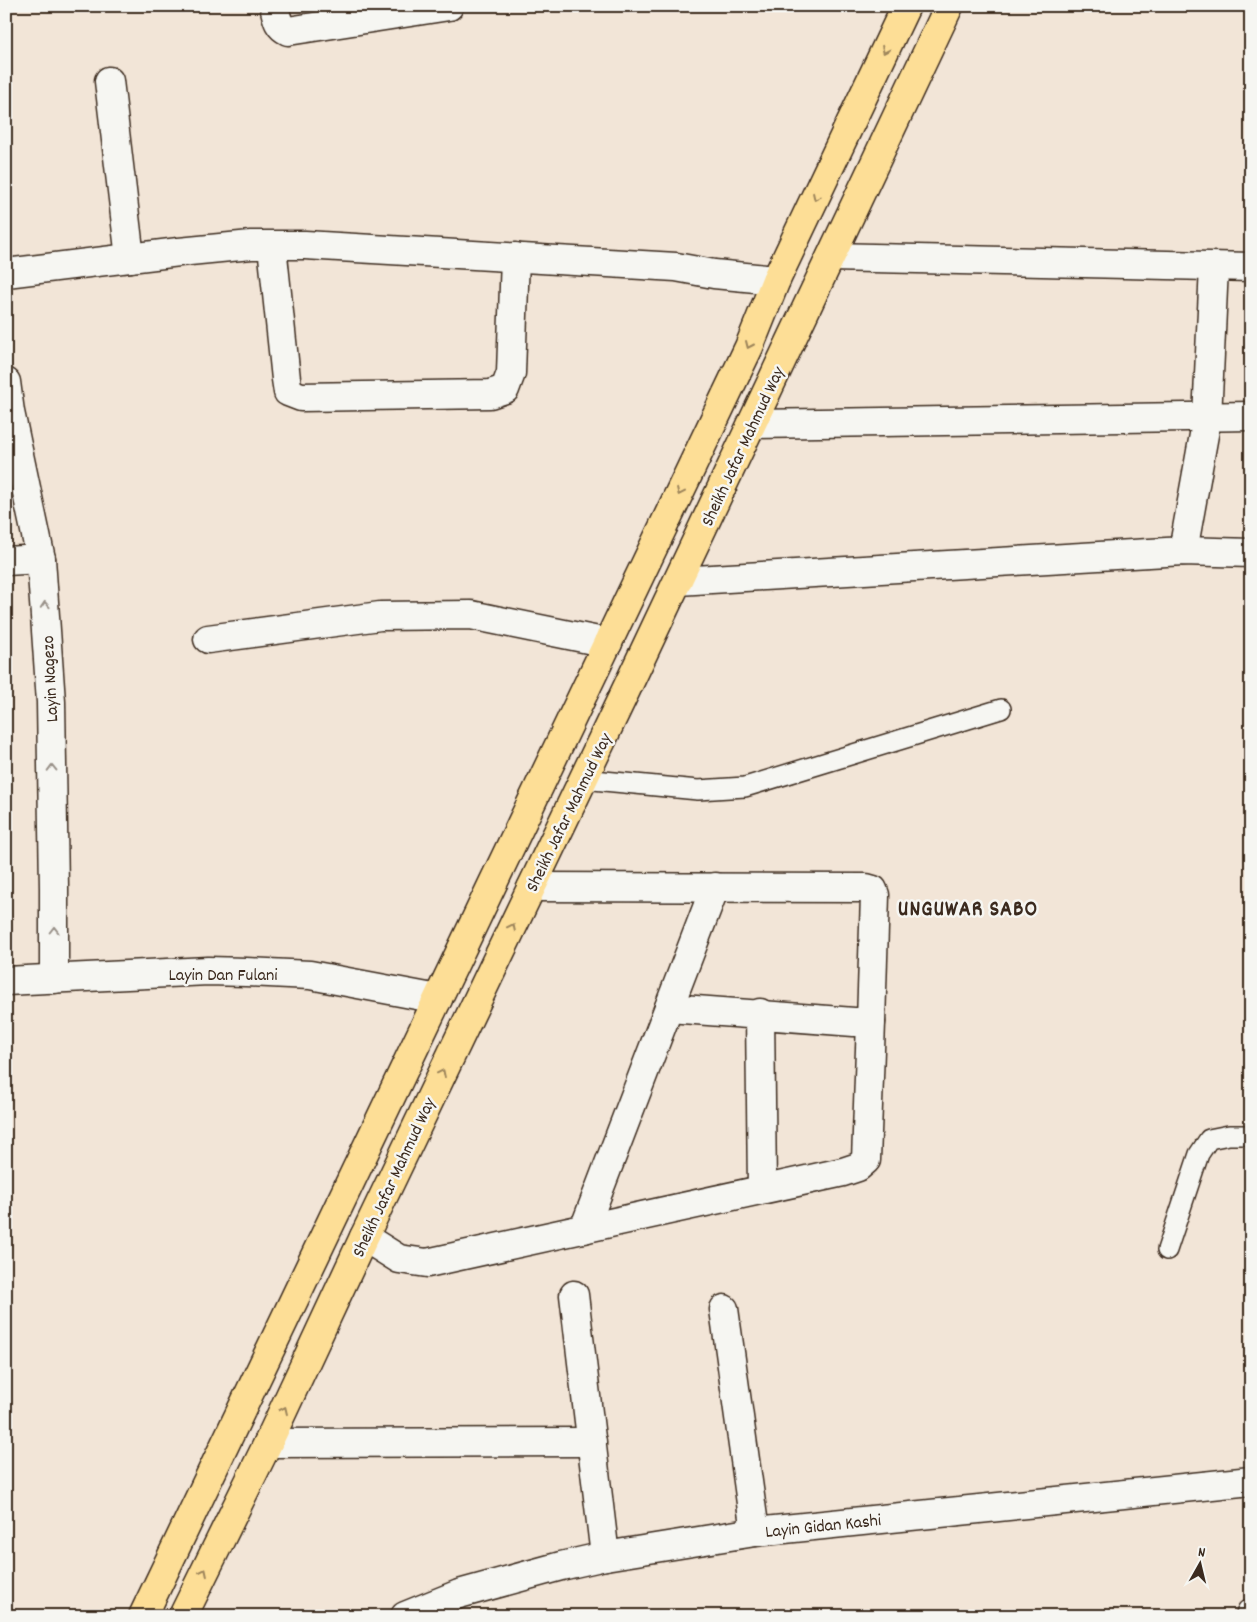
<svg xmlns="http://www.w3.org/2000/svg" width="1257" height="1622" font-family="Dekko,sans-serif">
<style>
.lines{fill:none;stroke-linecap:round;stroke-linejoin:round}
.service-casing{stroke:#3b2a1e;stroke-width:22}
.minor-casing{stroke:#3b2a1e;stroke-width:31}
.primary-casing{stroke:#3b2a1e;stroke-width:31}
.service{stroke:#f6f6f2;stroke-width:19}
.minor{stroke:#f6f6f2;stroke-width:28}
.primary{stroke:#fdde96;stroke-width:28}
.oneway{stroke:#9c845a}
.oneway2{stroke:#989088}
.labels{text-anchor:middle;stroke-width:5;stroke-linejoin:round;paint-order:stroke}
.street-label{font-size:18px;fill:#3b2a1e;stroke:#f6f6f2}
.district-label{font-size:22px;font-weight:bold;letter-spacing:1px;fill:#3b2a1e;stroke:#f6f6f2}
</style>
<rect width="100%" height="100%" fill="#f2e5d7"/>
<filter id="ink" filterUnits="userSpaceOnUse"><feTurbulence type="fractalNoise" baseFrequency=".02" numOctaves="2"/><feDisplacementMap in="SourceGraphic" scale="10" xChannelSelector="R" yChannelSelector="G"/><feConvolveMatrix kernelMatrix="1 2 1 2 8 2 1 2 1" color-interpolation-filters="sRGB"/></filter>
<g filter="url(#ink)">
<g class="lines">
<defs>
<g id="service">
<polyline points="583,779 698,790 745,787 1001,709"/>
<polyline points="1167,1250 1199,1154 1209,1139 1229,1135 1251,1135"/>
</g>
<g id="minor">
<path d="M274,6C277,17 277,26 288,31L449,6"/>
<polyline points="109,81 130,258"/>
<polyline points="272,246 286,379 288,392 301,397 490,394 505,389 511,373 515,257"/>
<polyline points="831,257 1251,267"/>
<polyline points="6,273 179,252 251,245 305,245 676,267 714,274 776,280"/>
<polyline points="6,382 10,412 41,559 51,702 54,888 54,979"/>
<polyline points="752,424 1251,416"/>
<polyline points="1183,551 1207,418 1214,267"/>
<polyline points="6,561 41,559"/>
<polyline points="678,581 1183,551 1251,553"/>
<polyline points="208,639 380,616 471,615 608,643"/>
<polyline points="532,887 866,888 873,890 875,895 871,1022 854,1022 669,1008"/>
<polyline points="6,981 208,971 246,972 310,975 438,999"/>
<polyline points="760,1013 762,1189"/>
<polyline points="584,1229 715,887"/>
<polyline points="364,1237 399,1259 427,1263 843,1172 858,1167 866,1160 871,1022"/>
<polyline points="574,1295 605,1556"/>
<polyline points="724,1309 755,1532"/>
<polyline points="268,1443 592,1442"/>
<polyline points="405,1616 459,1594 561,1566 605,1556 755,1532 1251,1481"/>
<polyline points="1250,1616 1251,1613"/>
</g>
<g id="primary">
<polyline points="143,1616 749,347 776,280 906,6"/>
<polyline points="183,1616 268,1443 364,1237 625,692 949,6"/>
</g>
</defs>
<use href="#service" class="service-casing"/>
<use href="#minor" class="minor-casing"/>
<use href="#primary" class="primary-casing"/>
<use href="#service" class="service"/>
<use href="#minor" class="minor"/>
<use href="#primary" class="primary"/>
</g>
<defs><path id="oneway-chevron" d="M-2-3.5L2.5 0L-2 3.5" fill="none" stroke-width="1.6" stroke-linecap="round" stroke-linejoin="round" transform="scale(1.25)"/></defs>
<g class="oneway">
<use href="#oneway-chevron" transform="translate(885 50) rotate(115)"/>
<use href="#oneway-chevron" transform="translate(816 197) rotate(115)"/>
<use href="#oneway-chevron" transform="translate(749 345) rotate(114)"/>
<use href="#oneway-chevron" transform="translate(680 492) rotate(115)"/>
<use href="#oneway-chevron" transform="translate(512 927) rotate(-64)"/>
<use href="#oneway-chevron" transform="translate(442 1073) rotate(-64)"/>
<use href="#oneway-chevron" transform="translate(284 1410) rotate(-65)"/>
<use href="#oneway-chevron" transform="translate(204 1572) rotate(-64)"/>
</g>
<g class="oneway2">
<use href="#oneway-chevron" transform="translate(45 605) rotate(-94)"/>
<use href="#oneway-chevron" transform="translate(52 768) rotate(-91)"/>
<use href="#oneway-chevron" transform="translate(54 930) rotate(-90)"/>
</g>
</g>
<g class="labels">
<g class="street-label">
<text transform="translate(742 446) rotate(-65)" y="6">Sheikh Jafar Mahmud Way</text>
<text transform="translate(49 679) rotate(-93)" y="6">Layin Nagezo</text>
<text transform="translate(568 812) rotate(-64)" y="6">Sheikh Jafar Mahmud Way</text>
<text x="223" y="980">Layin Dan Fulani</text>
<text transform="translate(393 1177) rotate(-65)" y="6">Sheikh Jafar Mahmud Way</text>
<text transform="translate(823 1525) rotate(-6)" y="6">Layin Gidan Kashi</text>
</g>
<g class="district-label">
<text x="968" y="915">UNGUWAR SABO</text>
</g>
</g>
<rect width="1257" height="1622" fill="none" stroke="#f6f6f2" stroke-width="25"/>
<rect x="12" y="12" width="1232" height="1597" fill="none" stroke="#3b2a1e" stroke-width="2" filter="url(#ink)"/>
<g transform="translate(1200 1564) rotate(8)" stroke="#f6f6f2" stroke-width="4" paint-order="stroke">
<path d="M0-4L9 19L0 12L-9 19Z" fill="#3b2a1e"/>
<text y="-8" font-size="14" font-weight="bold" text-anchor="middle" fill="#3b2a1e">N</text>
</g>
</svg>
